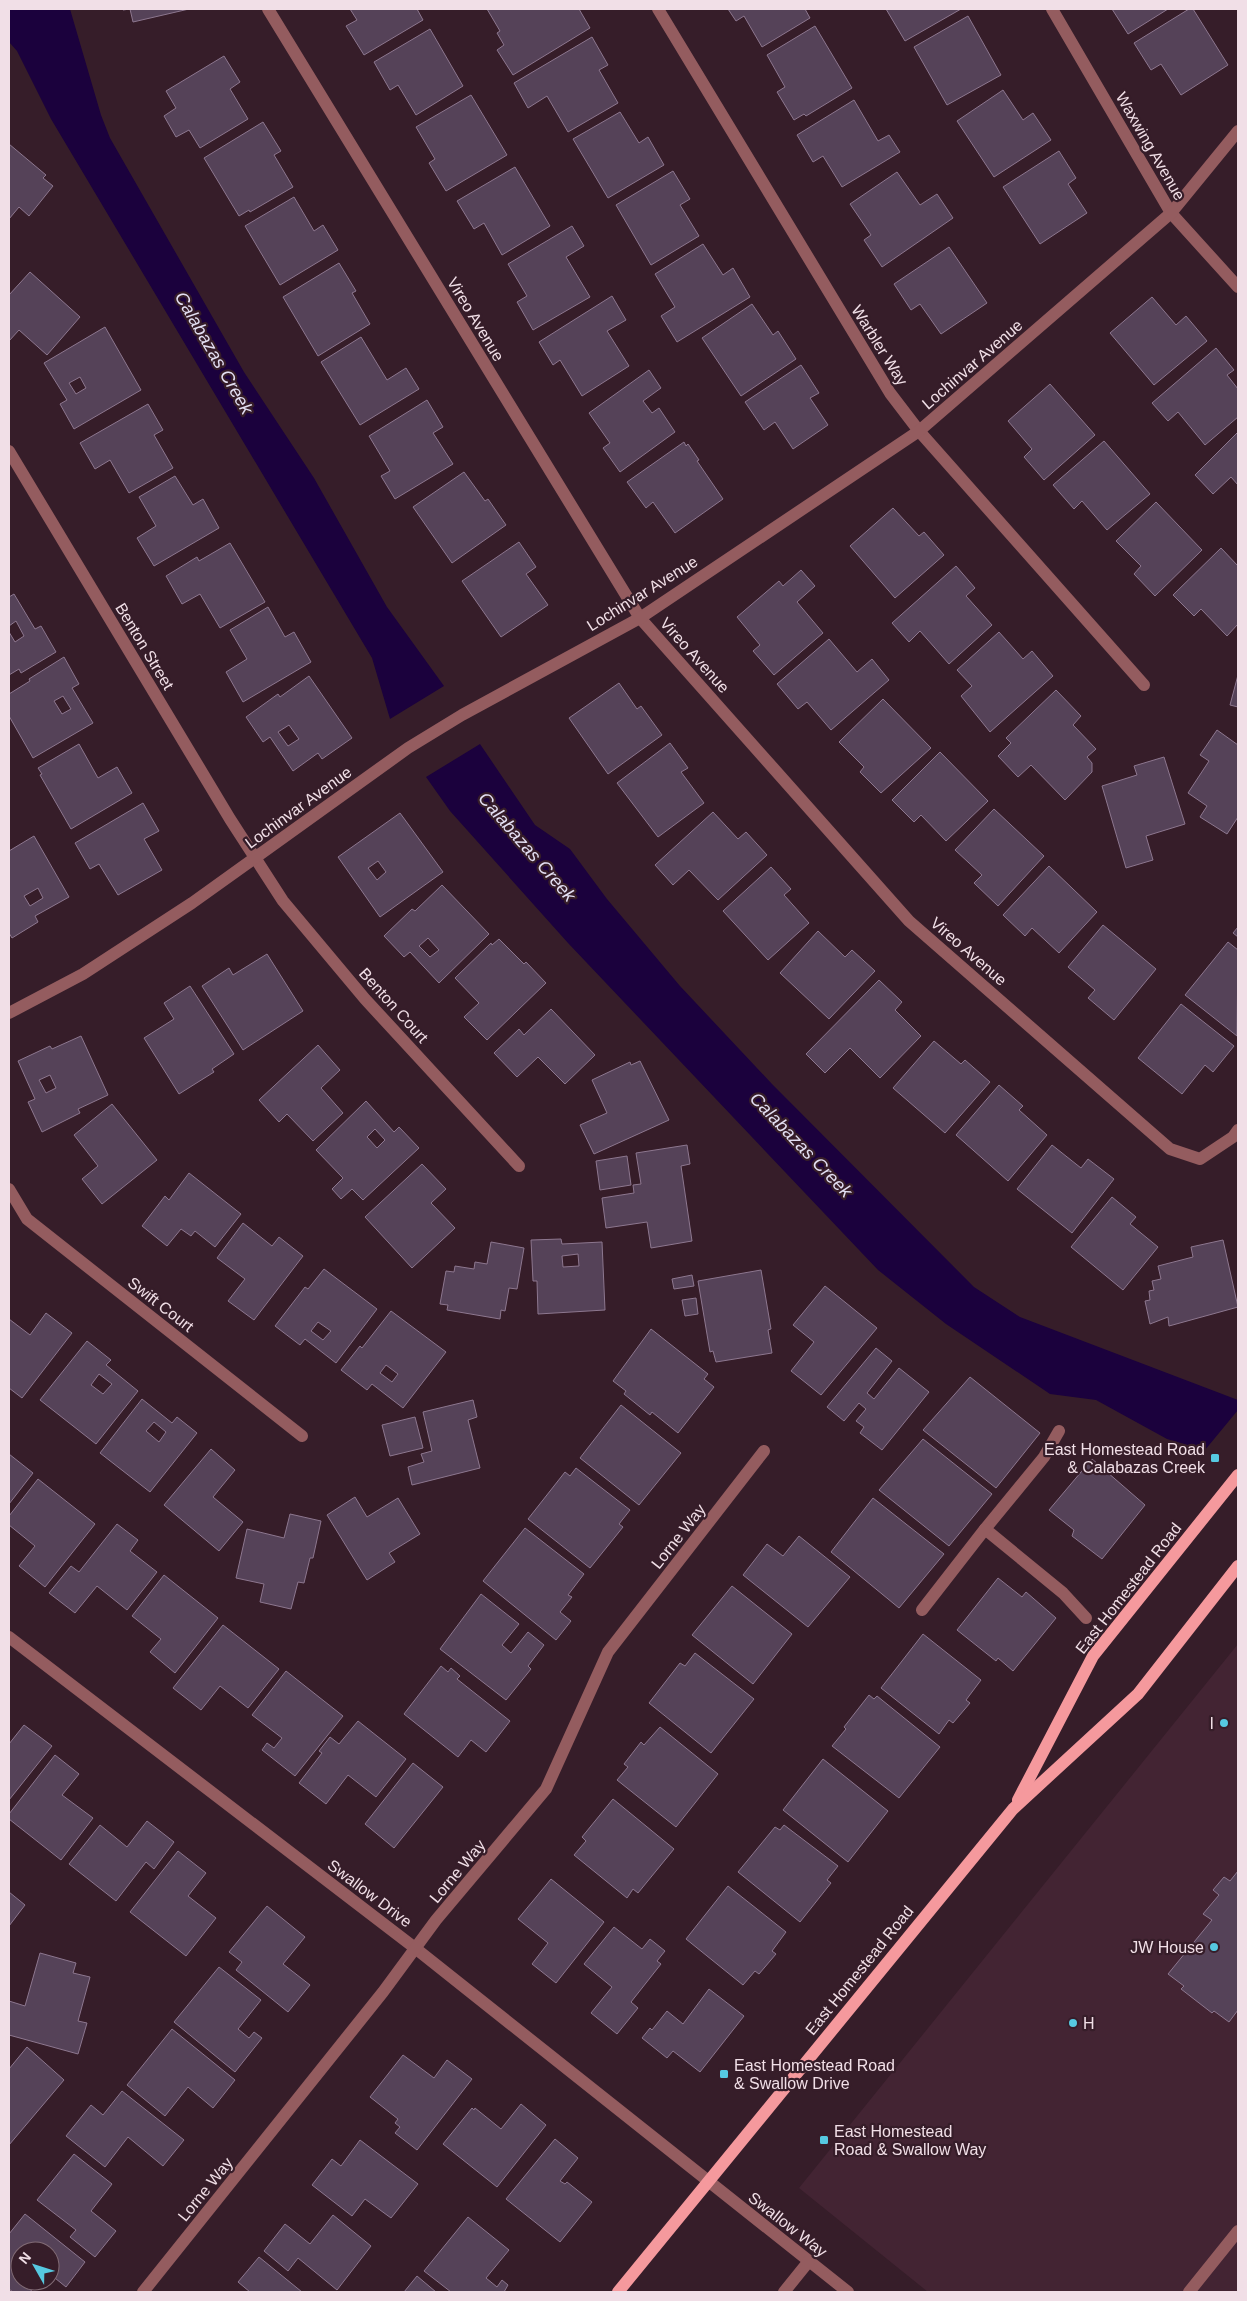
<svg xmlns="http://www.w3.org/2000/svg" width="1247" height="2301" font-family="Arial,sans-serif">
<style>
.built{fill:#432433}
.water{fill:#1b013d}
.building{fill:#554258;stroke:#8d778f;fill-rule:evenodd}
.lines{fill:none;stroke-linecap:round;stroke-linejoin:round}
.minor{stroke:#945c5f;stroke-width:12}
.major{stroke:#f5999d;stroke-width:12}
.poi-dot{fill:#56c9e1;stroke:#361d29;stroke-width:2}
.labels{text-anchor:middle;stroke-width:4.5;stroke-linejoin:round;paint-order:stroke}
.street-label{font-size:16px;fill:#f1dfe7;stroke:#361d29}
.poi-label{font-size:16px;fill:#f1dfe7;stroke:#361d29;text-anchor:end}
.water-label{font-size:18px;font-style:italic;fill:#e3dff3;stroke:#361d29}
</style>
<rect width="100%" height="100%" fill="#361d29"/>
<polygon class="built" points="1238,1644 1238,2292 928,2292 799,2188"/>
<g class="water">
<polygon points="9,9 70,9 101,115 110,138 244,372 314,478 387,607 444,686 390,719 372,658 51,119 17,51 9,42"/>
<polygon points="480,744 535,825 570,849 607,899 680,986 772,1084 974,1287 1020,1317 1238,1400 1238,1410 1205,1450 1167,1439 1096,1400 1050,1394 946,1324 878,1270 568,943 450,811 426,777"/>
</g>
<g class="building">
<polygon points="123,9 189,9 133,22 130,9 123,10"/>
<polygon points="350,9 417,9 423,20 364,55 346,26 357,20"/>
<polygon points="487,9 579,9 590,28 513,75 497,50 504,45 497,33 500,31"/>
<polygon points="728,9 805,9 810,18 762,47 744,16 736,21"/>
<polygon points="886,9 961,9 905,41"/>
<polygon points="1112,9 1168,9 1128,34"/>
<polygon points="1189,9 1193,9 1228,65 1181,95 1161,64 1151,70 1134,43"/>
<polygon points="968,16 1001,75 947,105 914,47"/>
<polygon points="815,26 852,88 806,116 804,114 794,120 777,92 785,87 767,55"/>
<polygon points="430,29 463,86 416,115 398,85 390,90 374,62"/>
<polygon points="592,37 608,65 599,70 618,103 568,132 547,96 528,108 514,83"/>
<polygon points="224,56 240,82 230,89 248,119 200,148 189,130 176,137 164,116 176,108 166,91"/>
<polygon points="1003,90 1023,120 1033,113 1051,140 994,177 957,121"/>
<polygon points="471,95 507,155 446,191 429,163 435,159 416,127"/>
<polygon points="854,100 878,141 889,135 900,152 842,187 823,156 813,162 797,135"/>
<polygon points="620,112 639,143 648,137 664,165 608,198 573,139"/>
<polygon points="263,122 281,151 274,155 293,187 250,212 249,210 239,216 204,158"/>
<polygon points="9,144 46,175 43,178 53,186 29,216 19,207 9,219"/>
<polygon points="1059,151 1076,178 1068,184 1087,213 1040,244 1003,187"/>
<polygon points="515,167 550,226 502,255 484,223 474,229 457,201"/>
<polygon points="673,171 690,199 680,205 699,236 651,265 616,205"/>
<polygon points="897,172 920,205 937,194 953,218 882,267 864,240 871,235 850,204"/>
<polygon points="294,197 314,231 323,225 338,250 280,285 245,226"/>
<polygon points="572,226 584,246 566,257 590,297 533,330 517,302 527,296 508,264"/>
<polygon points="703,244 723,275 733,268 750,297 677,342 661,316 675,307 655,274"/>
<polygon points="949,247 987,303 941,334 920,304 911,310 894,284"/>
<polygon points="339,263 356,291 352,293 370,324 318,356 283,297"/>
<polygon points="30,272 80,317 47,355 19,330 9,341 9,295"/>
<polygon points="612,296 626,320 607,331 629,366 582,396 560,360 553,365 539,342"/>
<polygon points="1152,297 1176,325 1186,316 1207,341 1154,385 1110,333"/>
<polygon points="752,304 773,335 778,331 796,359 741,396 702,338"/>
<path d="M105,327L141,390L74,429L60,404L67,400L44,363ZM80,377L86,388L76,394L69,383Z"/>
<polygon points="361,337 387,380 406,368 419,389 360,425 321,362"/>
<polygon points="1216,348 1234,370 1227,375 1238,389 1238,417 1205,445 1178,412 1168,421 1152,403"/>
<polygon points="801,365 819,393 810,398 828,425 793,449 775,422 764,430 745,402"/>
<polygon points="649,370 661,388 643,401 652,413 659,408 675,432 620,472 603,448 610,443 589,413"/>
<polygon points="1050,384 1095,435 1044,480 1024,457 1032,449 1008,421"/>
<polygon points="427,400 443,427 433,433 453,464 395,499 381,476 390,471 369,436"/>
<polygon points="148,404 163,430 154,435 173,468 129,493 110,460 95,469 80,443"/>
<polygon points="1238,432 1238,485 1231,477 1213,494 1195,475"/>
<polygon points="1104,441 1150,494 1107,530 1082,501 1074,509 1053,485"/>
<polygon points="684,442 686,446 688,444 699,460 697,461 723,499 675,533 653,502 646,508 627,482"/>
<polygon points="464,472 485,501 488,499 506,525 452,563 413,507"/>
<polygon points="175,476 193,505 203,499 219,528 154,566 137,538 156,526 139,497"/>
<polygon points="1156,502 1202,550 1155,596 1134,574 1141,566 1116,541"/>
<polygon points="893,508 919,536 924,532 944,555 895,598 850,546"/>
<polygon points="519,542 536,567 526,574 548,605 501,637 462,581"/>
<polygon points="230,543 265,602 220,628 200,594 182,604 166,576 197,557 199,561"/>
<polygon points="1221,548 1238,566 1238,624 1227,636 1201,609 1194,616 1173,595"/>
<polygon points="956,566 975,588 966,596 992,625 949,664 920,631 909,642 892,623"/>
<polygon points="801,570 815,586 797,602 823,633 774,675 753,651 760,645 737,617 779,581 783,586"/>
<polygon points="14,594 35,629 41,626 56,652 21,673 19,669 9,675 9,632 15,642 24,636 16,621 9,626 9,597"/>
<polygon points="268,607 285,637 294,632 311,662 243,702 226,672 247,659 230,630"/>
<polygon points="999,632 1023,659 1032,651 1053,676 990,732 961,696 972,686 957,670"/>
<polygon points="829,639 857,672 872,659 889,680 831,730 807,702 798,709 777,684"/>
<path d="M64,657L79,684L72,688L93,723L33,758L9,716V694L30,681L29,679ZM63,696L71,709L62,714L54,701Z"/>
<polygon points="1238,675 1238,707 1230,705"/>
<path d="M309,676L352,738L322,759L318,753L293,771L270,737L263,742L246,717L278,694L280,697ZM289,725L299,739L288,746L278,732Z"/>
<polygon points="619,683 637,709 641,706 662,735 608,774 569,718"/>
<polygon points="1056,690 1081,716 1073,725 1096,749 1087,757 1092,763 1092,772 1065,800 1031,765 1018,777 998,756 1011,743 1006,738"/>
<polygon points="883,699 931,748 881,793 860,772 864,767 839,742"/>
<polygon points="1217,730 1238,745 1238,817 1227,834 1200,817 1207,806 1188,793 1209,761 1200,755"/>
<polygon points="670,743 688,768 681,772 704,803 658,837 617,783"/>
<polygon points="79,744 98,778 117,767 132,793 71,829 40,775 42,774 38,768"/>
<polygon points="940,752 988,801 946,841 921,815 914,822 892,800"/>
<polygon points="1164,757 1185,824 1146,836 1153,860 1126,868 1102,786 1137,775 1134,766"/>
<polygon points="143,803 159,831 144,839 162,870 118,895 99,864 90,869 75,843"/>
<polygon points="994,809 1044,856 998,906 974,883 982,875 955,850"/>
<polygon points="713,812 738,839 746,832 767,855 718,900 689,870 673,885 655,865"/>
<path d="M400,813L443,872L380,917L338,857ZM378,861L386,872L377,880L368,868Z"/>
<path d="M34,836L69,897L35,916L38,922L12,938L9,933V851ZM38,888L43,898L30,906L24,896Z"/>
<polygon points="1049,866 1097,912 1059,953 1032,928 1025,936 1003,915"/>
<polygon points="771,867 791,889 784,895 809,923 768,960 723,911"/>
<path d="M442,885L489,934L439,983L410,952L404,957L384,936L412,909L415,911ZM428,938L439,950L430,957L419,946Z"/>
<polygon points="1103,925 1156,969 1114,1020 1088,998 1095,990 1068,967"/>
<polygon points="1238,927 1238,937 1233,933"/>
<polygon points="818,931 845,957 852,950 875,971 829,1019 780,973"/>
<polygon points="499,939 524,964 526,962 546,983 487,1040 464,1017 479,1003 455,978 491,943 492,945"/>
<polygon points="1228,942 1238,950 1237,1036 1185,995"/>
<polygon points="267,954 303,1011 243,1050 202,986 229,968 233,975"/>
<polygon points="879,980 902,1002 895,1010 921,1036 880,1078 850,1048 825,1073 806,1054"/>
<polygon points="190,986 234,1054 212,1069 214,1072 179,1094 144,1038 174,1019 164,1003"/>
<polygon points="1181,1004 1234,1046 1213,1072 1205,1065 1182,1094 1138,1058"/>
<polygon points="551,1009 595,1055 565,1084 538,1057 517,1077 494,1053 519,1029 524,1035"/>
<path d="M81,1036L108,1095L78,1109L80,1113L42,1132L28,1102L35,1099L18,1061L50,1046L52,1049ZM50,1075L56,1088L46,1093L39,1080Z"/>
<polygon points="934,1041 961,1064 965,1060 990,1082 945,1133 893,1088"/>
<polygon points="318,1045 340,1070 321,1088 343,1113 313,1141 287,1114 279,1122 259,1100"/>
<polygon points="640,1061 669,1120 594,1154 580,1125 607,1113 592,1080 630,1062 631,1065"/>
<polygon points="999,1085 1023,1106 1019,1110 1047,1135 1008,1181 956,1135"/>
<path d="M366,1101L394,1132L399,1127L419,1148L363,1200L352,1189L341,1199L332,1189L343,1178L316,1150ZM375,1129L385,1140L377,1148L367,1137Z"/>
<polygon points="112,1104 157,1160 102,1204 82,1179 98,1166 74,1135"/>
<polygon points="687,1145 690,1164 681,1166 692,1241 651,1248 647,1222 606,1228 602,1198 634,1193 633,1185 641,1184 636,1153"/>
<polygon points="1052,1145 1081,1168 1088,1159 1114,1179 1072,1233 1017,1189"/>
<polygon points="627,1156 631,1185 600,1190 596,1161"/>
<polygon points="422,1164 446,1189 431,1203 455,1228 412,1268 365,1217"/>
<polygon points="189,1173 241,1214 215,1247 195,1231 191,1236 181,1229 167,1246 142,1226 165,1196 169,1200"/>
<polygon points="1112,1197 1136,1217 1130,1224 1158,1247 1123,1290 1071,1247"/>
<polygon points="243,1223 272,1246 279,1237 303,1256 254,1320 228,1301 245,1279 217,1258"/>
<path d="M561,1239L562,1244L602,1242L605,1310L538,1314L537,1281H533L531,1240ZM578,1254L579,1266L563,1267L562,1256Z"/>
<polygon points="1223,1240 1238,1307 1169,1326 1168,1317 1150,1324 1145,1301 1150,1300 1149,1291 1154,1290 1152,1281 1161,1279 1158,1266 1193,1257 1191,1247"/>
<polygon points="491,1242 524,1248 517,1289 509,1288 505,1311 501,1310 500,1319 447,1310 448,1305 440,1304 446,1271 454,1272 455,1266 474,1269 475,1262 487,1264"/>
<path d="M324,1269L377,1309L336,1363L305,1339L300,1345L275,1326L305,1287L308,1289ZM318,1322L331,1331L323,1340L311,1331Z"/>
<polygon points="761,1270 771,1329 768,1330 772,1353 716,1362 713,1351 710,1352 698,1281"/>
<polygon points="692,1275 694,1286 674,1289 672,1279"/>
<polygon points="825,1286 877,1328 821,1395 791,1371 814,1342 793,1325"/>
<polygon points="696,1298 698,1314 685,1316 682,1300"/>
<path d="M391,1311L446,1352L403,1408L372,1384L367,1390L341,1370L360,1346L362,1348ZM386,1365L398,1374L392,1382L380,1373Z"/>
<polygon points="46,1313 72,1333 22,1398 9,1388 9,1319 30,1335"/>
<polygon points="651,1329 708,1374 704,1379 714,1387 678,1433 652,1412 650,1415 624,1394 626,1391 613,1381"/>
<path d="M87,1341L111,1360L106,1365L138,1391L96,1444L40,1400ZM99,1374L112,1384L103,1394L91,1385Z"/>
<polygon points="876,1348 892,1361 867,1393 874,1399 899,1368 929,1392 882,1450 860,1433 864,1427 856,1421 866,1409 859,1403 844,1421 827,1407"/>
<polygon points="970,1377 1040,1433 996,1488 923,1430"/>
<path d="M142,1399L172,1423L177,1417L197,1433L150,1492L100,1453ZM154,1422L166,1432L159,1442L146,1431Z"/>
<polygon points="473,1400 477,1417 468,1420 480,1468 412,1485 408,1467 424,1462 421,1454 432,1451 423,1412"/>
<polygon points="621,1405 681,1453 639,1505 580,1458"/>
<polygon points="415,1417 423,1448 390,1456 382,1425"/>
<polygon points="923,1439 992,1494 949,1546 879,1490"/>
<polygon points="211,1449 235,1470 213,1497 243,1522 219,1551 164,1505"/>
<polygon points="9,1454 33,1473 9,1504"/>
<polygon points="1092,1459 1145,1505 1102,1559 1072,1536 1074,1530 1049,1510"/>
<polygon points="576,1468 630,1510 619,1524 623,1527 590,1568 528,1519 565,1472 570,1476"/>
<polygon points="38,1479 95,1524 45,1587 19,1566 35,1546 9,1525 9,1516"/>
<polygon points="355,1497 367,1517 398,1498 420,1534 389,1553 395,1562 367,1580 327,1515"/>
<polygon points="873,1498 944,1554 899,1608 831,1552"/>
<polygon points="290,1514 321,1521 313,1558 310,1558 304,1583 298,1582 291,1609 260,1602 264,1584 236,1578 247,1529 284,1538"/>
<polygon points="117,1524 138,1540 130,1551 157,1572 127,1610 97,1586 75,1613 49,1593 71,1566 79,1572"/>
<polygon points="525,1528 584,1574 568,1595 572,1597 560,1612 571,1621 556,1640 483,1581"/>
<polygon points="799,1536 850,1577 808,1627 743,1575 767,1544 783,1556"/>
<polygon points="164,1575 218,1618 175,1673 150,1652 161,1639 132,1616"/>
<polygon points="998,1578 1022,1597 1026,1592 1056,1618 1013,1671 998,1658 996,1661 957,1630"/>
<polygon points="732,1586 792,1634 753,1684 692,1635"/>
<polygon points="481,1594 519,1624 502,1645 511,1653 528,1632 544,1645 528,1666 531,1669 506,1700 440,1649"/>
<polygon points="223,1625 279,1669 248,1708 220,1686 201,1710 173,1688"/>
<polygon points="923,1634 981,1680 966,1700 970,1703 953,1723 949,1720 939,1734 881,1688"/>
<polygon points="695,1653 754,1699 711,1753 649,1703 680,1663 685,1666"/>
<polygon points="441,1666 448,1672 451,1668 460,1676 457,1679 510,1721 486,1752 471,1740 458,1757 404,1714"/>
<polygon points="286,1671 343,1716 295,1776 262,1750 267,1743 274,1748 282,1738 252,1715"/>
<polygon points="869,1695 874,1699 877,1696 940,1747 899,1798 832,1746 846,1729 844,1727"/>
<polygon points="358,1721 406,1759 376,1797 348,1775 326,1804 299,1783 322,1753 319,1751 330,1737 339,1744"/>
<polygon points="24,1725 52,1746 9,1800 9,1744"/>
<polygon points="660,1727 718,1774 676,1827 617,1780 628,1767 624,1764 641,1742 644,1745"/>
<polygon points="55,1755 79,1774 62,1795 93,1818 61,1860 9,1819 9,1814"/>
<polygon points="823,1759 888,1811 848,1862 783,1810"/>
<polygon points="413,1763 443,1787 394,1848 365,1824"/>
<polygon points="613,1799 674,1849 638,1893 633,1889 627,1898 574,1855 586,1841 582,1837"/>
<polygon points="147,1821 174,1842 154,1869 146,1862 116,1901 69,1864 100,1825 127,1847"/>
<polygon points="784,1825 838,1866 827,1880 831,1883 800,1922 738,1872 775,1827 780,1830"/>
<polygon points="178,1851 206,1873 188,1896 216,1918 186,1956 130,1912"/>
<polygon points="1238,1871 1238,2010 1229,2022 1214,2011 1212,2013 1181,1989 1184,1986 1168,1974 1212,1920 1203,1914 1219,1895 1213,1890 1224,1877 1230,1881"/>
<polygon points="551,1879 604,1922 556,1983 532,1964 548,1943 518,1919"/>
<polygon points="728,1886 786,1932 772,1951 776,1954 759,1974 755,1971 743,1985 686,1939"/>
<polygon points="9,1892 25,1905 9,1926"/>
<polygon points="267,1906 305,1937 283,1964 310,1985 288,2012 236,1970 242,1962 229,1952"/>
<polygon points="614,1927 642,1949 650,1939 665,1951 657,1961 661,1964 631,2002 638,2008 617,2034 591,2013 612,1987 584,1964"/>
<polygon points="40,1953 76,1963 73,1973 90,1977 78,2021 87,2023 78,2054 9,2035 9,2001 25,2006"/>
<polygon points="219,1967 261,2000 238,2029 249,2038 254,2032 262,2038 235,2072 174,2022"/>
<polygon points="709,1989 744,2016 700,2072 673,2051 667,2058 642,2038 650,2028 652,2030 667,2011 683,2024"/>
<polygon points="172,2029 235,2080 213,2108 188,2087 165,2116 127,2085"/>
<polygon points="27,2047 64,2080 9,2145 9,2069"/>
<polygon points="403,2055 434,2078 447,2060 472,2079 417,2150 395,2133 400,2127 395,2123 398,2119 370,2097"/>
<polygon points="122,2091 184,2140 163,2166 128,2137 105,2167 66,2136 91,2105 103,2115"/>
<polygon points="521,2104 546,2125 497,2187 443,2144 472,2108 474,2110 475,2108 501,2129"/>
<polygon points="555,2139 578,2158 560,2181 565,2184 567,2182 592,2202 560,2242 506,2199"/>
<polygon points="360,2140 418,2184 391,2218 365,2199 352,2216 312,2185 332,2159 341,2166"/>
<polygon points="74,2154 112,2184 91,2211 116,2231 95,2257 70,2237 76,2230 37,2200"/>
<polygon points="25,2214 85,2262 66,2287 50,2274 50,2251 20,2251 20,2281 39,2281 30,2292 13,2292 9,2289 9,2234"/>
<polygon points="333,2215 371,2246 337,2290 298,2258 288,2271 264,2251 285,2224 310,2244"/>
<polygon points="468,2217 509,2250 486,2278 497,2287 502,2280 508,2285 504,2292 451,2292 424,2271"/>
<polygon points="259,2257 302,2292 250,2292 238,2282"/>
<polygon points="417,2276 436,2292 404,2292"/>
</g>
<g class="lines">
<g class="minor">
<polyline points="268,9 640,618 909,921 1170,1149 1200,1159 1233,1137 1238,1130"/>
<polyline points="658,9 890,393 919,431 1144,685"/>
<polyline points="1052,9 1171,213 1238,287"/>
<polyline points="9,451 230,819 283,901 365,999 519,1166"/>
<polyline points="9,1013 83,974 192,903 408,748 462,715 640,618 919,431 1171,213 1238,131"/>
<polyline points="9,1189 27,1219 302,1436"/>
<polyline points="1059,1431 1044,1457 985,1529 1063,1593 1086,1618"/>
<polyline points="922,1610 985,1529"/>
<polyline points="9,1637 415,1948 848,2292"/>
<polyline points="143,2292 383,1992 436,1920 546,1789 608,1652 764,1451"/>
<polyline points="784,2292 809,2261"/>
<polyline points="1189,2292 1238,2231"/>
</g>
<g class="major">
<polyline points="1018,1800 1093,1656 1238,1475"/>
<polyline points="618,2292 1013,1809 1138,1694 1238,1566"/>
</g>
</g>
<g class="poi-dot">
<rect x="1210" y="1453" width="10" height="10" rx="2.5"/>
<circle cx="1224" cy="1723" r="5"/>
<circle cx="1214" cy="1947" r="5"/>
<circle cx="1073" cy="2023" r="5"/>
<rect x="719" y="2069" width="10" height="10" rx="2.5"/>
<rect x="819" y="2135" width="10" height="10" rx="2.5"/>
</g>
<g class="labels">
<g class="street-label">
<text transform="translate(1151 146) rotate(60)" y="6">Waxwing Avenue</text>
<text transform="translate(476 319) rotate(59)" y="6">Vireo Avenue</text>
<text transform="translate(880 345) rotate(58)" y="6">Warbler Way</text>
<text transform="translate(972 364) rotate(-41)" y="6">Lochinvar Avenue</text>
<text transform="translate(642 593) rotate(-32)" y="6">Lochinvar Avenue</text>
<text transform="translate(145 646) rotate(59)" y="6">Benton Street</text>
<text transform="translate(695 655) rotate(48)" y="6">Vireo Avenue</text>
<text transform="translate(298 807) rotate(-36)" y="6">Lochinvar Avenue</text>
<text transform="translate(969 951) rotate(41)" y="6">Vireo Avenue</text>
<text transform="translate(394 1005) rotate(48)" y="6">Benton Court</text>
<text transform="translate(161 1304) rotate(38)" y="6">Swift Court</text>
<text transform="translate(678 1536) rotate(-52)" y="6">Lorne Way</text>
<text transform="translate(1128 1588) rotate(-52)" y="6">East Homestead Road</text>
<text transform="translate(457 1871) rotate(-50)" y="6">Lorne Way</text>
<text transform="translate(370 1893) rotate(37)" y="6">Swallow Drive</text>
<text transform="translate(859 1970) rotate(-51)" y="6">East Homestead Road</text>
<text transform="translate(205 2189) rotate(-51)" y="6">Lorne Way</text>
<text transform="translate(788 2224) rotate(38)" y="6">Swallow Way</text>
</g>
<g class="poi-label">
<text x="1205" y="1455">East Homestead Road<tspan x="1205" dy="18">&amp; Calabazas Creek</tspan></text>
<text x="1214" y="1729">I</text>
<text x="1204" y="1953">JW House</text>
<text x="1083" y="2029" text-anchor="start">H</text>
<text x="734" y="2071" text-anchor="start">East Homestead Road<tspan x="734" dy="18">&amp; Swallow Drive</tspan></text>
<text x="834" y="2137" text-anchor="start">East Homestead<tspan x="834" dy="18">Road &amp; Swallow Way</tspan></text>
</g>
<g class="water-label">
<text transform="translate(214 353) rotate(60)" y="6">Calabazas Creek</text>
<text transform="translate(527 847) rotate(49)" y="6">Calabazas Creek</text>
<text transform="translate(801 1145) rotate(46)" y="6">Calabazas Creek</text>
</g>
</g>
<rect width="1247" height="2301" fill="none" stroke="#f1dfe7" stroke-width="20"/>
<g transform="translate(35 2266) rotate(309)"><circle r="24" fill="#361d29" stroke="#816b75"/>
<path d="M0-4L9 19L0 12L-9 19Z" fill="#56c9e1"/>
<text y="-8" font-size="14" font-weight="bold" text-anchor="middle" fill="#f1dfe7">N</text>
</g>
</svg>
